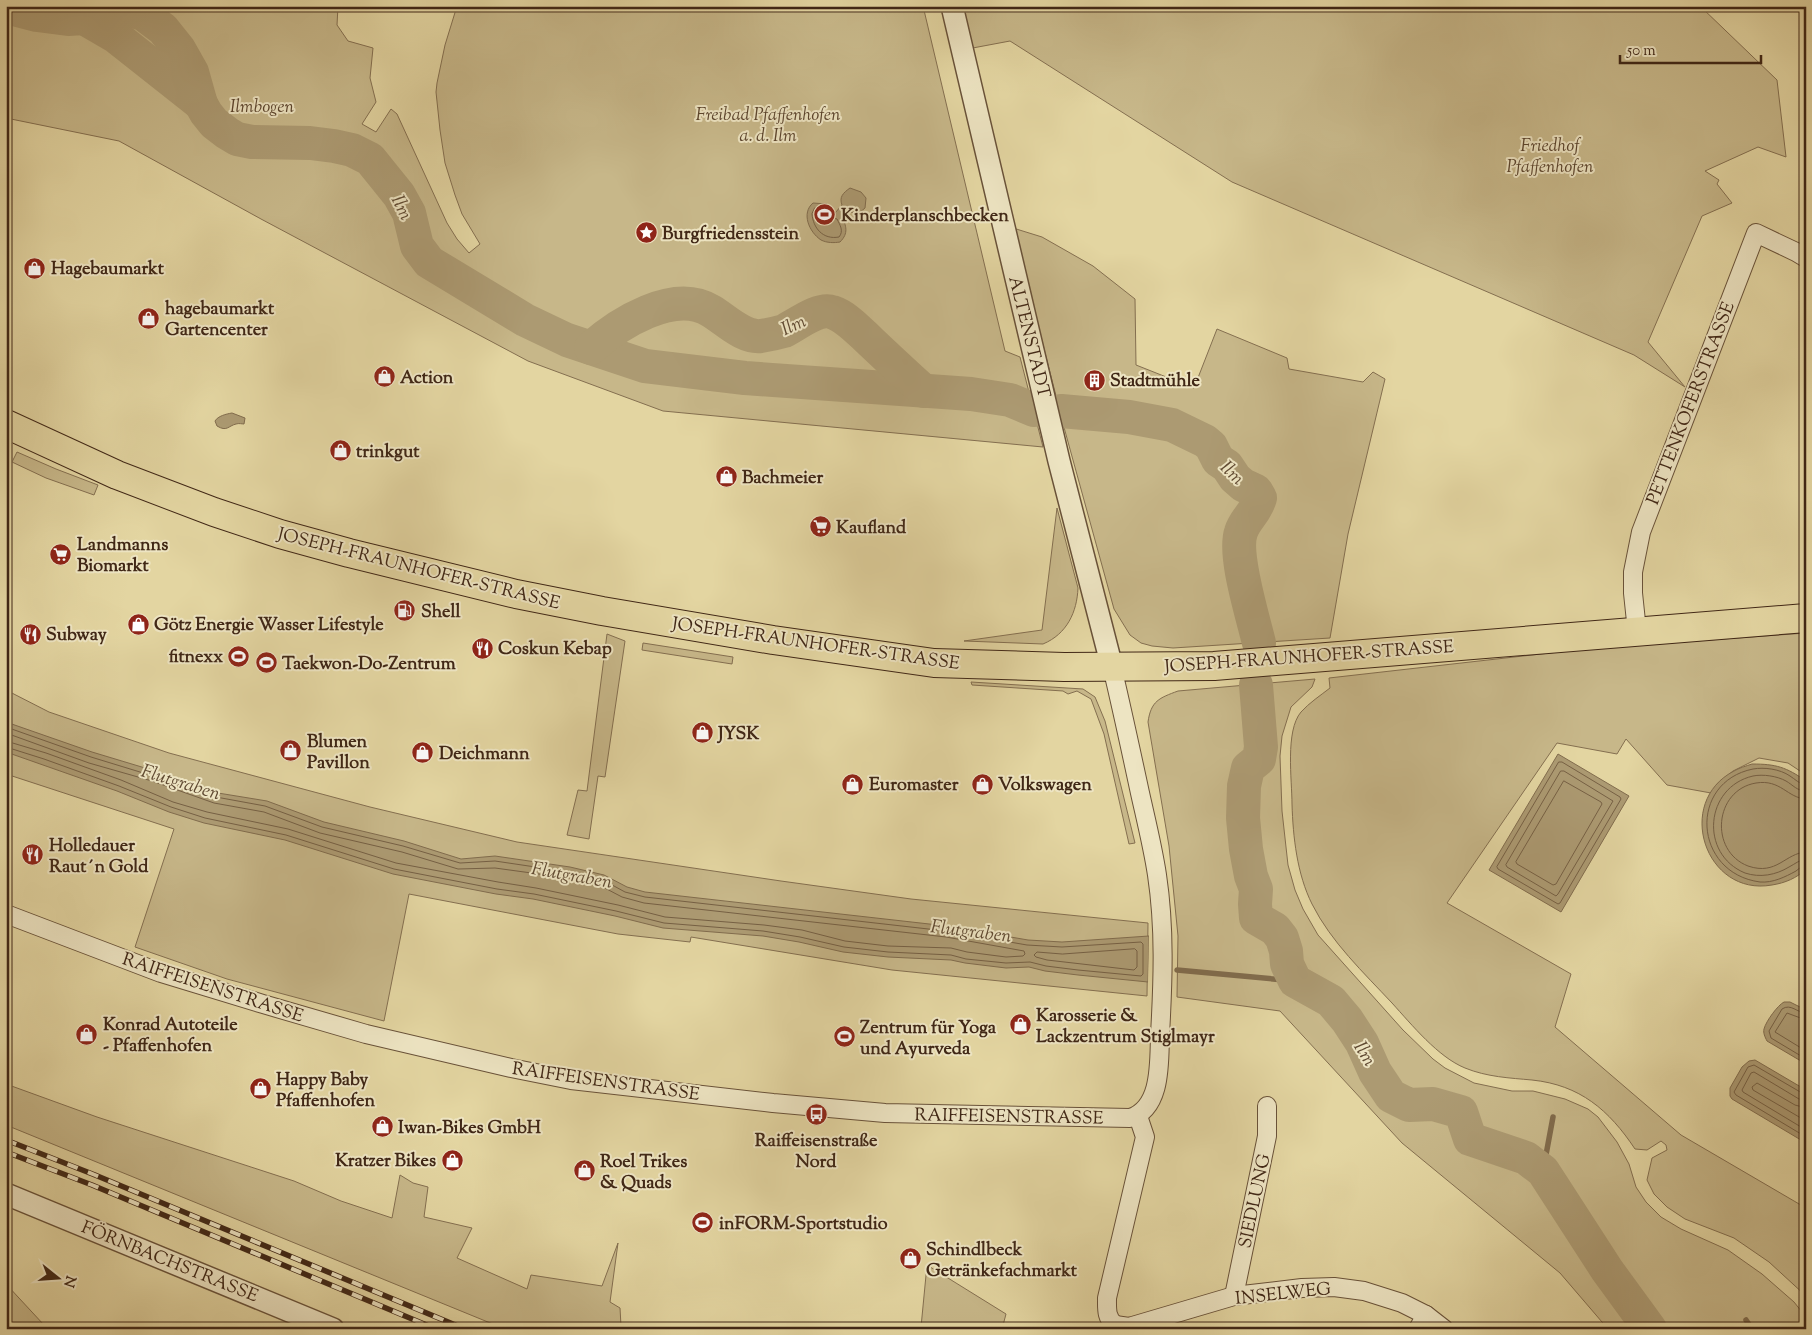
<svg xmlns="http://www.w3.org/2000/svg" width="1812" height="1335" font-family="'Sorts Mill Goudy',serif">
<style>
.green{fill:#c7b789;stroke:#846f50}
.water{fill:#ac9a72;stroke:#816c4d}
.pier{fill:#e3d5a1}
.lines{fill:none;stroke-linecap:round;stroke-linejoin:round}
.shore{stroke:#766044;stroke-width:1}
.stream{stroke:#816c4d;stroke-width:5.5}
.river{stroke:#ac9a72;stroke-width:34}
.minor-casing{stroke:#695239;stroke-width:20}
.tertiary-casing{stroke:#695239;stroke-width:24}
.primary-casing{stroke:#402716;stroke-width:30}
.minor{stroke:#ede4c2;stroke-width:18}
.tertiary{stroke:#ede4c2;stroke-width:21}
.primary{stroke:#e3d5a1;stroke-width:28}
.rail-casing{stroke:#402716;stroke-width:5.5}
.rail{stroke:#ede4c2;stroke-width:4;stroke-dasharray:11;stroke-linecap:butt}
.labels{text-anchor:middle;stroke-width:4;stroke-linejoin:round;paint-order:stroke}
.park-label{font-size:18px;font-style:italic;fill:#5b442d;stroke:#ede4c2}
.poi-label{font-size:18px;font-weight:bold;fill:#402716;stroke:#ede4c2;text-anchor:start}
.street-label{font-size:18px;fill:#402716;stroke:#ede4c2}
.water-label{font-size:19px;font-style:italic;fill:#604a32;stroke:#ede4c2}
</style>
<rect width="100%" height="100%" fill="#e3d5a1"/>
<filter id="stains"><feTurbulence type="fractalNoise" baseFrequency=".004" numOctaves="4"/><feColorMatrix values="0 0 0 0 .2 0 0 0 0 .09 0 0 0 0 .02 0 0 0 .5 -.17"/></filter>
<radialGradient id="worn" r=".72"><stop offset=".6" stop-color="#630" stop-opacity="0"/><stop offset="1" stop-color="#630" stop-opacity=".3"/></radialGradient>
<g class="green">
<polygon points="6,6 338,6 337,25 348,41 373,48 370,78 376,102 362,124 376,132 391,109 397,114 447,223 457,239 469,253 480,244 462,214 455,195 445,163 440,130 436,92 437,83 445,45 457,6 923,6 1005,351 1020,357 1043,447 663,411 528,361 261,219 119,141 6,118"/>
<polygon points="952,6 1700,6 1777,80 1786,157 1758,147 1705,171 1719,180 1717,184 1732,203 1702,216 1648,342 1685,387 1634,355 1232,182 1010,41 962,50"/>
<polygon points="1013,228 1042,237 1093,266 1135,299 1136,365 1194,388 1217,329 1287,358 1289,369 1363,382 1373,372 1385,379 1348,534 1330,638 1173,648 1152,646 1141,643 1130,635 1114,609 1065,431"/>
<polygon points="17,452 56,469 98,485 94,495 46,478 12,462"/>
<path d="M1057,508L1078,588C1077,612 1067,634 1043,644L964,641L1042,630Z"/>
<path d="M1806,633V715L1801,724L1806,726V775L1788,763L1759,758L1733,771L1718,783L1711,793L1667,785L1626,739L1617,754L1557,743L1447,903L1571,974L1555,1027L1681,1135L1806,1208V1296L1769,1262L1734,1238L1685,1219L1667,1207L1654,1194L1647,1180L1652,1158L1667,1150L1666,1145L1661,1141L1647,1150L1635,1149C1609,1110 1580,1085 1532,1080C1510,1078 1487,1077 1465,1068C1438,1057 1412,1025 1392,1003C1364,973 1331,942 1312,904C1297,874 1293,837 1292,804C1292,780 1285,731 1301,712C1309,703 1321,695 1330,688L1329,678L1585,649Z"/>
<polygon points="607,634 625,641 605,777 598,776 589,839 567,835 578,790 587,791"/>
<polygon points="643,643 733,657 732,664 642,650"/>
<path d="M1315,679L1312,687L1291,707L1282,736L1280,756L1282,811L1288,865L1295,890L1303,909L1318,935L1403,1030L1433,1059L1445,1068L1474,1083L1512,1091H1533L1565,1099L1588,1109L1598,1117L1617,1142L1629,1164L1636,1187L1646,1202L1661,1217L1681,1229L1728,1250L1762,1274L1794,1302L1806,1317V1329H1608L1560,1273L1402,1143L1280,1011L1177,997L1178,936L1169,846L1148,722C1151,701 1159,698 1178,691Z"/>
<polygon points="971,682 1083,689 1095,697 1105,721 1135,843 1129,844 1104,734 1091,699 1077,691 1068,694 1063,691 972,685"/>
<polygon points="6,690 49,712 169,753 370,807 517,842 781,881 911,899 1148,923 1147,996 892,970 691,937 690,942 618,934 409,894 384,1021 227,979 135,947 174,829 6,774"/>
<polygon points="6,1084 97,1117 294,1181 341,1201 392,1218 400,1175 413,1183 428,1187 424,1217 472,1228 457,1258 527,1289 531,1275 602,1286 618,1243 610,1302 620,1308 621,1326 626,1329 505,1329 6,1125"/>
<polygon points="927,1265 1006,1314 1002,1329 921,1327"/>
<polygon points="6,1284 44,1325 47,1329 6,1329"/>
</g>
<g class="water">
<path d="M850,188L861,192L866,198L865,208L858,214L846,211L842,216C846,226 849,233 840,242C834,243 827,243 821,240C809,232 801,213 813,203L827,204L832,213H835L842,205C839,197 843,193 850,188Z"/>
<path d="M232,413L245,418L244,424C242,424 239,423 236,424C228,426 227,432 217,426L215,421C218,416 226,414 232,413Z"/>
<polygon points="6,722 92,752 155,771 218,793 267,801 324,822 404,841 461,859 495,856 570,867 604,875 627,887 645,892 947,926 1028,940 1062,942 1149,936 1148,982 1078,975 1045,971 1029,967 1006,968 965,963 951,960 888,957 843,952 799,942 763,936 663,928 615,916 533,899 496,894 393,874 285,840 204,823 169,812 117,791 6,752"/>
<polygon points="1558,754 1629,796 1561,912 1489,870"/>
<path d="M1752,764C1776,764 1786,767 1806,781V869C1797,878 1785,883 1772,885C1705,897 1674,802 1734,771C1739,768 1746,766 1752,764Z"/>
<path d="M1784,1002H1790L1806,1010V1064L1767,1041C1765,1037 1763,1033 1764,1029C1766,1021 1778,1005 1784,1002Z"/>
<polygon points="1755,1060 1806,1090 1806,1143 1732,1099 1730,1096 1730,1088 1742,1067 1749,1061"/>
</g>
<polygon class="pier" points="1149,936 1151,936 1150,982 1148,984"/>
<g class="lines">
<g class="shore">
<path d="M815,208L823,209L829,217L837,219C840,225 844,231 839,237C823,240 813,228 812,214Z"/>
<polyline points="6,727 91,757 153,776 216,797 265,806 322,827 403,846 460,863 495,861 569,872 603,880 625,892 645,897 946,931 1027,945 1062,947 1141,942 1143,944 1143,974 1141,976 1078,970 1046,966 1030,962 1006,963 966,959 951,955 888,952 844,947 800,937 763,931 664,923 616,911 534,894 497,889 394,869 286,835 205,818 171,807 119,786 44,759 6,747"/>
<polyline points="6,733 89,763 152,781 214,803 264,812 320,833 402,852 458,869 495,868 568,878 601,886 622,897 644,903 946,937 1024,951 1025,954 1023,956 1006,957 967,952 951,948 888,946 845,941 802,930 764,925 665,917 618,905 536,888 498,882 396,863 288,829 207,812 173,802 121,780 46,753 6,741"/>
<polygon points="1559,762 1562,762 1620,797 1621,799 1560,903 1558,904 1498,869 1497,867"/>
<polygon points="1561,771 1564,771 1613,801 1558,894 1556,896 1507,867 1506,865"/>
<polygon points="1564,781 1601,802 1602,804 1556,884 1553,885 1517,864 1516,862"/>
<path d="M1806,785C1799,784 1795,779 1790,776C1780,769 1764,767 1753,769C1688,782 1693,873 1760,882C1773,883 1785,877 1796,871C1800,868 1801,866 1806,866"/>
<path d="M1806,791C1797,791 1793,785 1786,781C1777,776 1763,774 1753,776C1705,787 1699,854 1745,873C1760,878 1776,875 1789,867C1795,864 1799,860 1806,859"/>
<path d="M1806,799C1787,798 1781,779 1756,783C1714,790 1709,851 1748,866C1777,876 1785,853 1806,852"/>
<polygon points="1135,949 1137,951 1137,967 1134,970 1047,960 1036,957 1034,955 1037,952 1062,954"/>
<path d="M1806,1013C1797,1013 1791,1003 1782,1009L1769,1031L1771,1038L1806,1059"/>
<polyline points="1806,1020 1787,1013 1775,1032 1806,1051"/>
<polyline points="1806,1094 1802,1093 1754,1065 1748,1067 1734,1092 1736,1095 1806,1137"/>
<polyline points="1806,1100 1799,1099 1754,1072 1751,1073 1742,1090 1743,1092 1806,1130"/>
<polyline points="1806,1108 1795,1105 1757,1083 1752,1087 1753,1090 1806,1121"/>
</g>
<g class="stream">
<polyline points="1177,970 1295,981"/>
<polyline points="1543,1171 1553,1117"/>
<polyline points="1746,1320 1752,1329"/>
</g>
<g class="river">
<polyline points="6,7 37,15 68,19 84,18 120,10 131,10 143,14 163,29 179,49 192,72 201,104 206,113 214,123 227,133 237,139 252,142 310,143 334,146 352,150 370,159 399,195 409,213 417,246 429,262 525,320 567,340 645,366 745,378 971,394 1010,400 1034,410"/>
<polyline points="84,18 115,36 201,104"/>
<path d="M591,348C618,324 674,288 711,311C726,320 743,338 761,336C768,335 777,333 784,331C796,325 819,307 832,312C847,317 859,331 871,342C889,359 906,375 924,391"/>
<path d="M1061,411L1129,417L1172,425L1205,441L1211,446L1218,460L1227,466L1235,478L1243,485L1256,491L1260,498C1255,514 1245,519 1241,532C1233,555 1253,617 1259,643"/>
<polyline points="1256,685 1261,747 1259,759 1248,768 1244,786 1243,818 1246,849 1251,876 1256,889 1255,904 1256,918 1275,929 1282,938 1286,951 1287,964 1295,981 1331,1001 1347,1020 1362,1043 1375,1072 1391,1096 1409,1105 1433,1104 1461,1112 1470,1139 1526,1158 1543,1171 1607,1270 1650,1329"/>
</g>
<defs>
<g id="minor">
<polyline points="1637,631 1633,593 1633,572 1641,532 1756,233 1796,252 1806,258"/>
<path d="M6,914L161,973L263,1004L366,1034L511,1068L571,1080L773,1103L885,1113L1130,1118C1162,1108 1159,1062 1160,1035C1163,981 1165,928 1157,875C1153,848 1146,820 1140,793C1131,751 1122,709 1112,667"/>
<polyline points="1234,1296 1267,1136 1267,1106"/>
<polyline points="1115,1325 1129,1327 1234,1296 1302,1288 1334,1287 1364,1291 1402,1303 1426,1315 1444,1329"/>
<path d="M1115,1325C1106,1318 1107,1309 1107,1298L1145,1137L1138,1116"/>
<polyline points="1418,1329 1426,1315"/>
</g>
<g id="tertiary">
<polyline points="952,6 1059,461 1112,667"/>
<polyline points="6,1194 333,1329"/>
</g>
<polyline id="primary" points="6,424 117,475 214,512 280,534 349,553 516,594 602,611 773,640 934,663 1064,667 1214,666 1806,618"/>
</defs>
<use href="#minor" class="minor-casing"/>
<use href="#tertiary" class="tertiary-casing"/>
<use href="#primary" class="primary-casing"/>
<use href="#minor" class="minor"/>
<use href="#tertiary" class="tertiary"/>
<use href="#primary" class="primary"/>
<defs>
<g id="rail">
<polyline points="6,1140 95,1175 465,1329"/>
<polyline points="6,1152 92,1185 436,1329"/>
</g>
</defs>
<use href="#rail" class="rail-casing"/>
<use href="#rail" class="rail"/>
</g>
<defs>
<symbol id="stadium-disc" viewBox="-11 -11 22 22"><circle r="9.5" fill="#8f2418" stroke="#ede4c2"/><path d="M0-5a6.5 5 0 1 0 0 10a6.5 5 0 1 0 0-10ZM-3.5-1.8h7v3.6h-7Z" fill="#fff"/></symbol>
<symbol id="sight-disc" viewBox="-11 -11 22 22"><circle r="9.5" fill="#8f2418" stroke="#ede4c2"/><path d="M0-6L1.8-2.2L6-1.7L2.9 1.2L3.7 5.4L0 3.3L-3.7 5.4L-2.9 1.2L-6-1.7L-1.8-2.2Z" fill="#fff"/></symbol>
<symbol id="shop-disc" viewBox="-11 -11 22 22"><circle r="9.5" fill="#8f2418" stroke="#ede4c2"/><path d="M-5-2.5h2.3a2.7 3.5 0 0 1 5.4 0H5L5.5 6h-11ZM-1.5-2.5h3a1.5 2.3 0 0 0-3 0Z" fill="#fff"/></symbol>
<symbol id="building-disc" viewBox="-11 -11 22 22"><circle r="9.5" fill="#8f2418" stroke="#ede4c2"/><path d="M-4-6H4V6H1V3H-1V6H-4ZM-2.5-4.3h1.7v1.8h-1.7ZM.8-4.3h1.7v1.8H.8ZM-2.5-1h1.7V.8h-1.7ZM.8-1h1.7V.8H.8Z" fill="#fff"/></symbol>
<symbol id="supermarket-disc" viewBox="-11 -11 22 22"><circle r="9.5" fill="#8f2418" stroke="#ede4c2"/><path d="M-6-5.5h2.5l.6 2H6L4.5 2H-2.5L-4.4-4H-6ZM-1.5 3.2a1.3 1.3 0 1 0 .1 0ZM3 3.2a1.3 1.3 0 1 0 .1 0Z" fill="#fff"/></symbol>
<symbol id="fuel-disc" viewBox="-11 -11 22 22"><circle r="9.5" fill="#8f2418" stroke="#ede4c2"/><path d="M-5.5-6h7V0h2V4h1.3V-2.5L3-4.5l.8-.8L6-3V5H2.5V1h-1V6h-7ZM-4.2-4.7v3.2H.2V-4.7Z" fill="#fff"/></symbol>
<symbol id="restaurant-disc" viewBox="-11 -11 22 22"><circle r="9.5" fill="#8f2418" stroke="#ede4c2"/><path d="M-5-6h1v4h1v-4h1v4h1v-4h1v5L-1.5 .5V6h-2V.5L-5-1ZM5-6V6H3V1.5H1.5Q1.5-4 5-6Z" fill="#fff"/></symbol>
<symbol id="bus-disc" viewBox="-11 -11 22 22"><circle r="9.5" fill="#8f2418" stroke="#ede4c2"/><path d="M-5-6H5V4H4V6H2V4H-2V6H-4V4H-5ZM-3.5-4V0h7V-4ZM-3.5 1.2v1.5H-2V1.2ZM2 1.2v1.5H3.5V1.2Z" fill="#fff"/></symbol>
</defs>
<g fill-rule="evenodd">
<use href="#stadium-disc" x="812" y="202" width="25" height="25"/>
<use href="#sight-disc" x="634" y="220" width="25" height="25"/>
<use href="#shop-disc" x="22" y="256" width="25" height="25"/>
<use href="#shop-disc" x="136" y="306" width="25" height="25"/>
<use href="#shop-disc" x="372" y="364" width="25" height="25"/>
<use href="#building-disc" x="1082" y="368" width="25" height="25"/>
<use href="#shop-disc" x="328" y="438" width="25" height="25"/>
<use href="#shop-disc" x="714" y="464" width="25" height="25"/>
<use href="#supermarket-disc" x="808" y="514" width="25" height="25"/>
<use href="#supermarket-disc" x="48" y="542" width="25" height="25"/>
<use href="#fuel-disc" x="392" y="598" width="25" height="25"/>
<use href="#shop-disc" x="126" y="612" width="25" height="25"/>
<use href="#restaurant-disc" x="18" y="622" width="25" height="25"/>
<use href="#restaurant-disc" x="470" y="636" width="25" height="25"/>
<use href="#stadium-disc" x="226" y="644" width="25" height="25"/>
<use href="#stadium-disc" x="254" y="650" width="25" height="25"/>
<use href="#shop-disc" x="690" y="720" width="25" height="25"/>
<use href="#shop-disc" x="278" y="738" width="25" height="25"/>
<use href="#shop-disc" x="410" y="740" width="25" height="25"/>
<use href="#shop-disc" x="840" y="772" width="25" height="25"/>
<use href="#shop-disc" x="970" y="772" width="25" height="25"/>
<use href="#restaurant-disc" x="20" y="842" width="25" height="25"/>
<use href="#shop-disc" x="1008" y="1012" width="25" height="25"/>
<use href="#shop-disc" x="74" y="1022" width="25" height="25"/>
<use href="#stadium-disc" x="832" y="1024" width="25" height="25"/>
<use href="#shop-disc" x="248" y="1076" width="25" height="25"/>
<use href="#bus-disc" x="804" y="1102" width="25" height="25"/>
<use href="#shop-disc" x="370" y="1114" width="25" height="25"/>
<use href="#shop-disc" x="440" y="1148" width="25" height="25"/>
<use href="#shop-disc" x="572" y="1158" width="25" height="25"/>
<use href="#stadium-disc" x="690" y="1210" width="25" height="25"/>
<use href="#shop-disc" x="898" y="1246" width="25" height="25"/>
</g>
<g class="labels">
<g class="park-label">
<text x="262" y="112">Ilmbogen</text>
<text x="768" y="120">Freibad Pfaffenhofen<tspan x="768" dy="21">a. d. Ilm</tspan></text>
<text x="1550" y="151">Friedhof<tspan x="1550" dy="21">Pfaffenhofen</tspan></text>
</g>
<g class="poi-label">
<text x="841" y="221">Kinderplanschbecken</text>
<text x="662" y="239">Burgfriedensstein</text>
<text x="51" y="274">Hagebaumarkt</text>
<text x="165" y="314">hagebaumarkt<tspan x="165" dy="21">Gartencenter</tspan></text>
<text x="400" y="383">Action</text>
<text x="1110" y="386">Stadtmühle</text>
<text x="356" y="457">trinkgut</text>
<text x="742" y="483">Bachmeier</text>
<text x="836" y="533">Kaufland</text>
<text x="77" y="550">Landmanns<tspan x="77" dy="21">Biomarkt</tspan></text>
<text x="421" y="617">Shell</text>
<text x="154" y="630">Götz Energie Wasser Lifestyle</text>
<text x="46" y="640">Subway</text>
<text x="498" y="654">Coskun Kebap</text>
<text x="223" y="662" text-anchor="end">fitnexx</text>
<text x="282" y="669">Taekwon-Do-Zentrum</text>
<text x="718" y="739">JYSK</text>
<text x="307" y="747">Blumen<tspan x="307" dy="21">Pavillon</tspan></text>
<text x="439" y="759">Deichmann</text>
<text x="869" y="790">Euromaster</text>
<text x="998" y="790">Volkswagen</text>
<text x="49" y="851">Holledauer<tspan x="49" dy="21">Raut´n Gold</tspan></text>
<text x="1036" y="1021">Karosserie &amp;<tspan x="1036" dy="21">Lackzentrum Stiglmayr</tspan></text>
<text x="103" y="1030">Konrad Autoteile<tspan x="103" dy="21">- Pfaffenhofen</tspan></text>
<text x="860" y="1033">Zentrum für Yoga<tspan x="860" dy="21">und Ayurveda</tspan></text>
<text x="276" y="1085">Happy Baby<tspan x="276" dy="21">Pfaffenhofen</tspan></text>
<text x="398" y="1133">Iwan-Bikes GmbH</text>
<text x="816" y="1146" text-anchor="middle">Raiffeisenstraße<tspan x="816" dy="21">Nord</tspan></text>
<text x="436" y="1166" text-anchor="end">Kratzer Bikes</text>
<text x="600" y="1167">Roel Trikes<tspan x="600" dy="21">&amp; Quads</tspan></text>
<text x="719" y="1229">inFORM-Sportstudio</text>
<text x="926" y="1255">Schindlbeck<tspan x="926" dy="21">Getränkefachmarkt</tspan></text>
</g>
<g class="street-label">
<text transform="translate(1030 337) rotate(76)" y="6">ALTENSTADT</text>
<text transform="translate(1690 403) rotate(-69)" y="6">PETTENKOFERSTRASSE</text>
<text transform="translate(419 568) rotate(14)" y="6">JOSEPH-FRAUNHOFER-STRASSE</text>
<text transform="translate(816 643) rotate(8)" y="6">JOSEPH-FRAUNHOFER-STRASSE</text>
<text transform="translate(1309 656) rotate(-4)" y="6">JOSEPH-FRAUNHOFER-STRASSE</text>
<text transform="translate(213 987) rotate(18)" y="6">RAIFFEISENSTRASSE</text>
<text transform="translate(606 1081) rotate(8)" y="6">RAIFFEISENSTRASSE</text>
<text transform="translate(1009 1116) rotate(1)" y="6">RAIFFEISENSTRASSE</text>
<text transform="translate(1254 1201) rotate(-78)" y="6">SIEDLUNG</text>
<text transform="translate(170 1261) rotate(22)" y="6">FÖRNBACHSTRASSE</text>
<text transform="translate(1283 1293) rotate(-6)" y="6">INSELWEG</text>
</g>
<g class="water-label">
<text transform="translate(403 207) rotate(64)" y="7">Ilm</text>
<text transform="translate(793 324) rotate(-24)" y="7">Ilm</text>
<text transform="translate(1233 472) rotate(44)" y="7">Ilm</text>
<text transform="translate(181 781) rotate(17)" y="7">Flutgraben</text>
<text transform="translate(572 874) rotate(10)" y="7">Flutgraben</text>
<text transform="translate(971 930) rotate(7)" y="7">Flutgraben</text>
<text transform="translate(1366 1053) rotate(59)" y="7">Ilm</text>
</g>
</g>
<rect width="1812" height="1335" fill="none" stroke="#e3d5a1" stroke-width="25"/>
<rect x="8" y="8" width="1797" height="1320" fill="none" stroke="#402716" stroke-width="2.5"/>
<rect x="12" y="12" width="1787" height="1310" fill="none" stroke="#402716"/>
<g transform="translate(58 1278) rotate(107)" stroke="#ede4c2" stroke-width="4" paint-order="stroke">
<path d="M0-4L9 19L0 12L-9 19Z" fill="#402716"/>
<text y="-8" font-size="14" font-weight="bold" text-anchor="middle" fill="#402716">N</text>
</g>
<path d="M1620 55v8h141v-8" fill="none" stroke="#402716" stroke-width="2.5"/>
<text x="1627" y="55" font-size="15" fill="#402716" stroke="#ede4c2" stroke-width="4" paint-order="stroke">50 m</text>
<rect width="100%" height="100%" filter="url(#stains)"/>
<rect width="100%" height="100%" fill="url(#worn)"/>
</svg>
